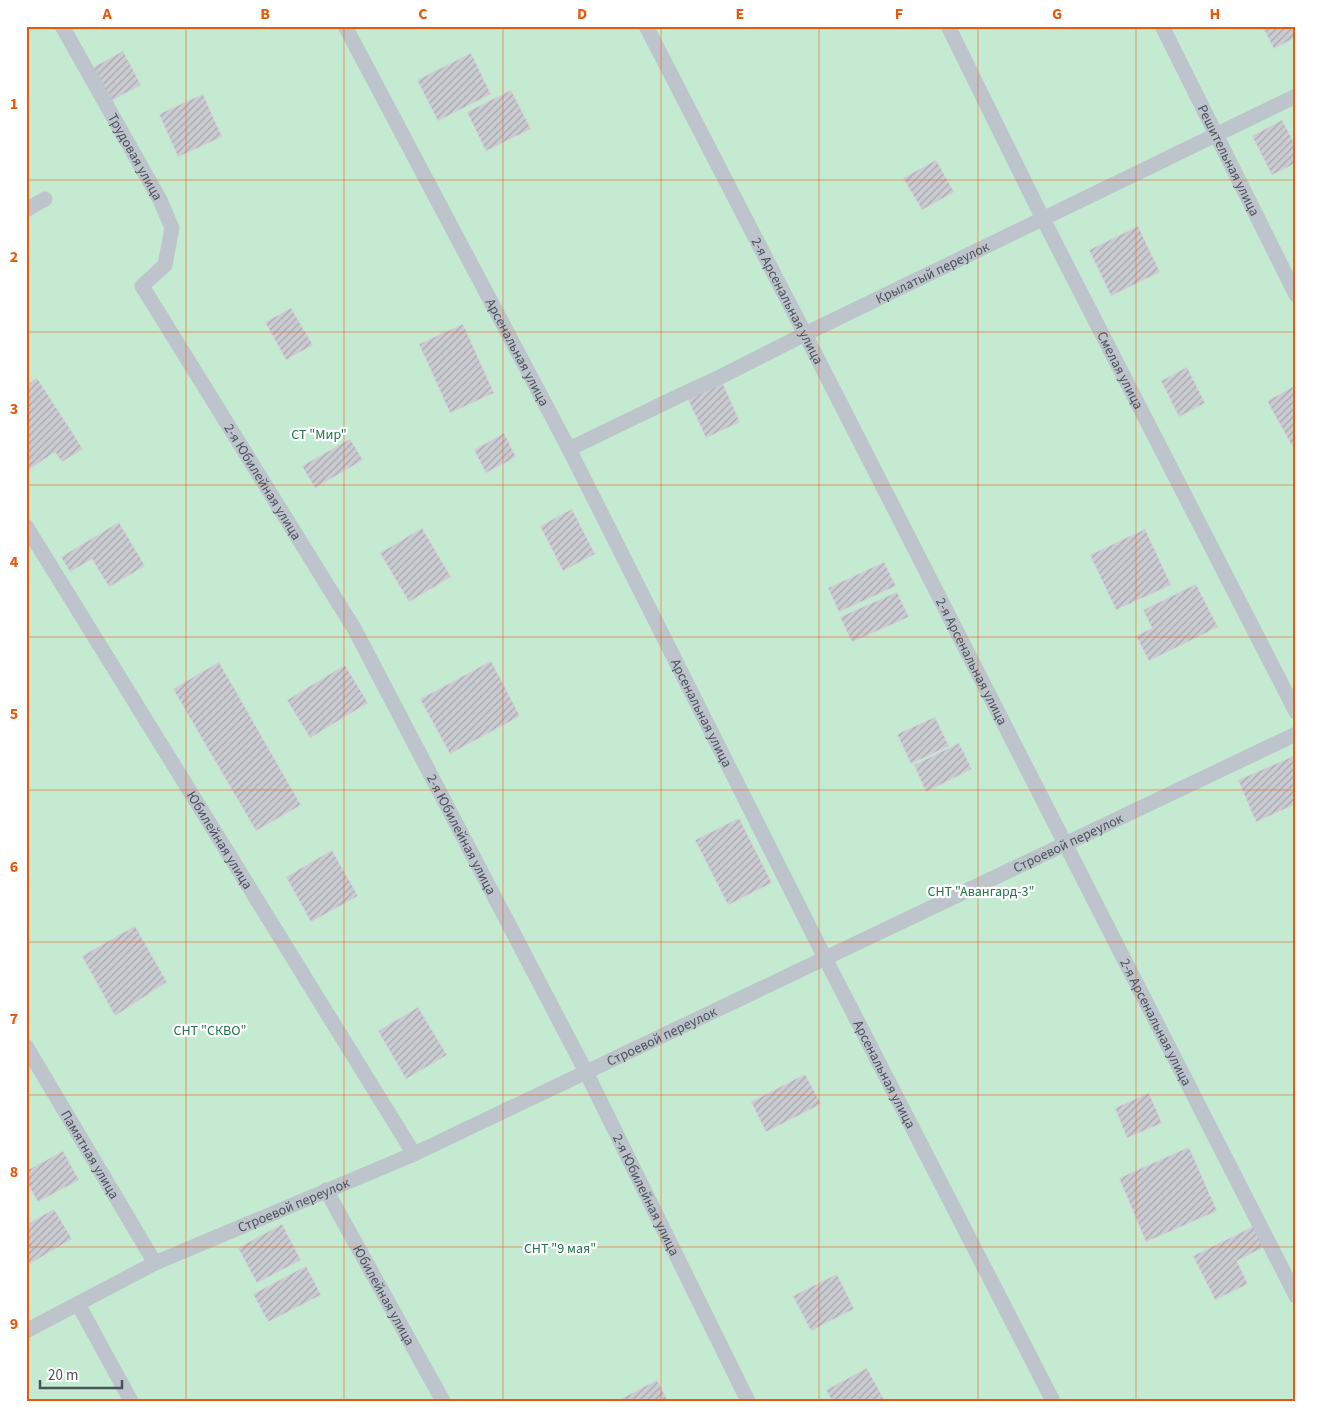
<svg xmlns="http://www.w3.org/2000/svg" width="1322" height="1427" font-family="'Source Sans 3',sans-serif">
<style>
.green{fill:#c4ebd2}
.building{fill:url(#building-hatch);stroke:#d5d6db}
.lines{fill:none;stroke-linecap:round;stroke-linejoin:round}
.lane{stroke:#bdc4cb;stroke-width:15}
.grid{fill:none;stroke:#e8590c;stroke-width:1;stroke-opacity:0.55}
.labels{text-anchor:middle;stroke-width:4.5;stroke-linejoin:round;paint-order:stroke}
.street-label{font-size:14px;fill:#4a535b;stroke:#fff}
.park-label{font-size:14px;fill:#22764a;stroke:#fff}
.neatline{fill:none;stroke:#e8590c;stroke-width:2}
.grid-label{font-size:16px;text-anchor:middle;font-weight:bold;fill:#e8590c}
</style>
<defs>
<pattern id="building-hatch" width="6" height="6" patternUnits="userSpaceOnUse" patternTransform="scale(1.25)"><rect width="6" height="6" fill="#cbccd2"/><path d="M-1 1l2-2M0 6l6-6M5 7l2-2" fill="none" stroke="#a7a8ad"/></pattern>
</defs>
<rect width="100%" height="100%" fill="#f2f0f0"/>
<rect class="green" x="26" y="26" width="1270" height="1375"/>
<g class="building">
<polygon points="1262,26 1296,26 1296,37 1274,49"/>
<polygon points="123,51 141,85 109,102 92,68"/>
<polygon points="471,53 491,94 438,121 417,80"/>
<polygon points="511,90 531,129 486,151 467,112"/>
<polygon points="203,94 222,137 178,157 159,114"/>
<polygon points="1282,120 1296,146 1296,163 1272,175 1252,136"/>
<polygon points="936,160 954,192 922,210 903,178"/>
<polygon points="1138,226 1160,272 1111,296 1089,250"/>
<polygon points="291,308 313,345 286,360 265,322"/>
<polygon points="463,324 494,393 450,413 419,344"/>
<polygon points="1187,367 1205,403 1179,417 1161,381"/>
<polygon points="720,377 740,422 706,438 685,393"/>
<polygon points="37,378 83,449 62,462 55,452 30,469 26,464 26,385"/>
<polygon points="1296,385 1296,446 1293,448 1267,401"/>
<polygon points="504,433 516,457 486,473 474,450"/>
<polygon points="350,439 363,460 315,488 302,466"/>
<polygon points="572,509 595,554 563,571 540,526"/>
<polygon points="119,522 145,566 109,587 92,559 70,572 61,557"/>
<polygon points="422,528 451,577 409,602 380,553"/>
<polygon points="1145,529 1171,585 1116,610 1090,555"/>
<polygon points="884,562 896,586 839,612 828,588"/>
<polygon points="1196,584 1218,627 1149,661 1136,636 1152,628 1143,610"/>
<polygon points="897,592 909,617 852,642 840,617"/>
<polygon points="491,661 520,716 450,754 420,699"/>
<polygon points="219,662 301,805 256,831 173,689"/>
<polygon points="345,665 368,703 310,738 287,700"/>
<polygon points="935,717 949,746 911,764 897,734"/>
<polygon points="959,743 972,769 926,792 914,765"/>
<polygon points="1296,755 1296,779 1294,780 1296,783 1296,804 1256,822 1238,780"/>
<polygon points="739,818 772,883 728,905 695,840"/>
<polygon points="332,850 358,896 311,922 286,877"/>
<polygon points="135,926 167,982 115,1016 82,956"/>
<polygon points="418,1007 447,1055 406,1079 378,1031"/>
<polygon points="805,1074 821,1104 766,1132 751,1102"/>
<polygon points="1149,1093 1162,1123 1127,1138 1115,1108"/>
<polygon points="1189,1147 1217,1211 1146,1242 1119,1178"/>
<polygon points="63,1151 79,1180 38,1202 26,1181 26,1171"/>
<polygon points="54,1209 72,1239 26,1266 26,1225"/>
<polygon points="282,1224 301,1260 257,1283 238,1248"/>
<polygon points="1254,1226 1264,1247 1237,1261 1248,1284 1215,1300 1193,1256"/>
<polygon points="306,1266 321,1295 268,1322 253,1294"/>
<polygon points="837,1274 854,1309 811,1331 793,1296"/>
<polygon points="867,1368 884,1400 832,1401 826,1390"/>
<polygon points="657,1380 668,1401 617,1401"/>
</g>
<g class="lines">
<g class="lane">
<path id="s1" d="M62,26L160,200L172,228L165,265L142,286L355,630L586,1072L748,1401"/>
<path id="s2" d="M345,26L569,449L825,958L1053,1401"/>
<path id="s3" d="M646,26L805,334L1296,1296"/>
<path id="s4" d="M948,26L1043,219L1296,712"/>
<path id="s5" d="M1162,26L1296,295"/>
<polyline points="26,210 45,199"/>
<path id="s6" d="M569,449L685,393L720,377L805,334L1296,96"/>
<path id="s7" d="M26,526L414,1154"/>
<path id="s8" d="M26,1046L155,1263"/>
<path id="s9" d="M326,1190L443,1401"/>
<polyline points="78,1304 131,1401"/>
<path id="s10" d="M26,1331L155,1263L414,1154L1296,734"/>
</g>
</g>
<path class="grid" d="M186,26V1401M344,26V1401M503,26V1401M661,26V1401M819,26V1401M978,26V1401M1136,26V1401M26,180H1296M26,332H1296M26,485H1296M26,637H1296M26,790H1296M26,942H1296M26,1095H1296M26,1247H1296"/>
<g class="labels">
<g class="street-label">
<text dy="5" stroke="none"><textPath href="#s1" startOffset="150">Трудовая улица</textPath></text>
<text dy="5" stroke="none"><textPath href="#s5" startOffset="150">Решительная улица</textPath></text>
<text dy="5" stroke="none"><textPath href="#s6" startOffset="404">Крылатый переулок</textPath></text>
<text dy="5" stroke="none"><textPath href="#s3" startOffset="309">2-я Арсенальная улица</textPath></text>
<text dy="5" stroke="none"><textPath href="#s2" startOffset="369">Арсенальная улица</textPath></text>
<text dy="5" stroke="none"><textPath href="#s4" startOffset="385">Смелая улица</textPath></text>
<text dy="5" stroke="none"><textPath href="#s1" startOffset="529">2-я Юбилейная улица</textPath></text>
<text dy="5" stroke="none"><textPath href="#s3" startOffset="714">2-я Арсенальная улица</textPath></text>
<text dy="5" stroke="none"><textPath href="#s2" startOffset="774">Арсенальная улица</textPath></text>
<text dy="5" stroke="none"><textPath href="#s1" startOffset="934">2-я Юбилейная улица</textPath></text>
<text dy="5" stroke="none"><textPath href="#s7" startOffset="369">Юбилейная улица</textPath></text>
<text dy="5" stroke="none"><textPath href="#s10" startOffset="1151">Строевой переулок</textPath></text>
<text dy="5" stroke="none"><textPath href="#s3" startOffset="1119">2-я Арсенальная улица</textPath></text>
<text dy="5" stroke="none"><textPath href="#s10" startOffset="701">Строевой переулок</textPath></text>
<text dy="5" stroke="none"><textPath href="#s2" startOffset="1179">Арсенальная улица</textPath></text>
<text dy="5" stroke="none"><textPath href="#s8" startOffset="126">Памятная улица</textPath></text>
<text dy="5" stroke="none"><textPath href="#s1" startOffset="1339">2-я Юбилейная улица</textPath></text>
<text dy="5" stroke="none"><textPath href="#s10" startOffset="296">Строевой переулок</textPath></text>
<text dy="5" stroke="none"><textPath href="#s9" startOffset="120">Юбилейная улица</textPath></text>
</g>
<g class="park-label">
<text x="319" y="439">СТ "Мир"</text>
<text x="981" y="896">СНТ "Авангард-3"</text>
<text x="210" y="1035">СНТ "СКВО"</text>
<text x="560" y="1253">СНТ "9 мая"</text>
</g>
</g>
<rect width="1322" height="1427" fill="none" stroke="#ffffff" stroke-width="55"/>
<path d="M40 1380v8h82v-8" fill="none" stroke="#4a535b" stroke-width="2.5"/>
<text x="48" y="1380" font-size="15" fill="#4a535b" stroke="#ffffff" stroke-width="4" paint-order="stroke">20 m</text>
<rect x="28" y="28" width="1266" height="1372" class="neatline"/>
<g class="grid-label">
<text x="107" y="19">A</text>
<text x="265" y="19">B</text>
<text x="423" y="19">C</text>
<text x="582" y="19">D</text>
<text x="740" y="19">E</text>
<text x="899" y="19">F</text>
<text x="1057" y="19">G</text>
<text x="1215" y="19">H</text>
<text x="14" y="109">1</text>
<text x="14" y="262">2</text>
<text x="14" y="414">3</text>
<text x="14" y="567">4</text>
<text x="14" y="719">5</text>
<text x="14" y="872">6</text>
<text x="14" y="1024">7</text>
<text x="14" y="1177">8</text>
<text x="14" y="1329">9</text>
</g>
</svg>
